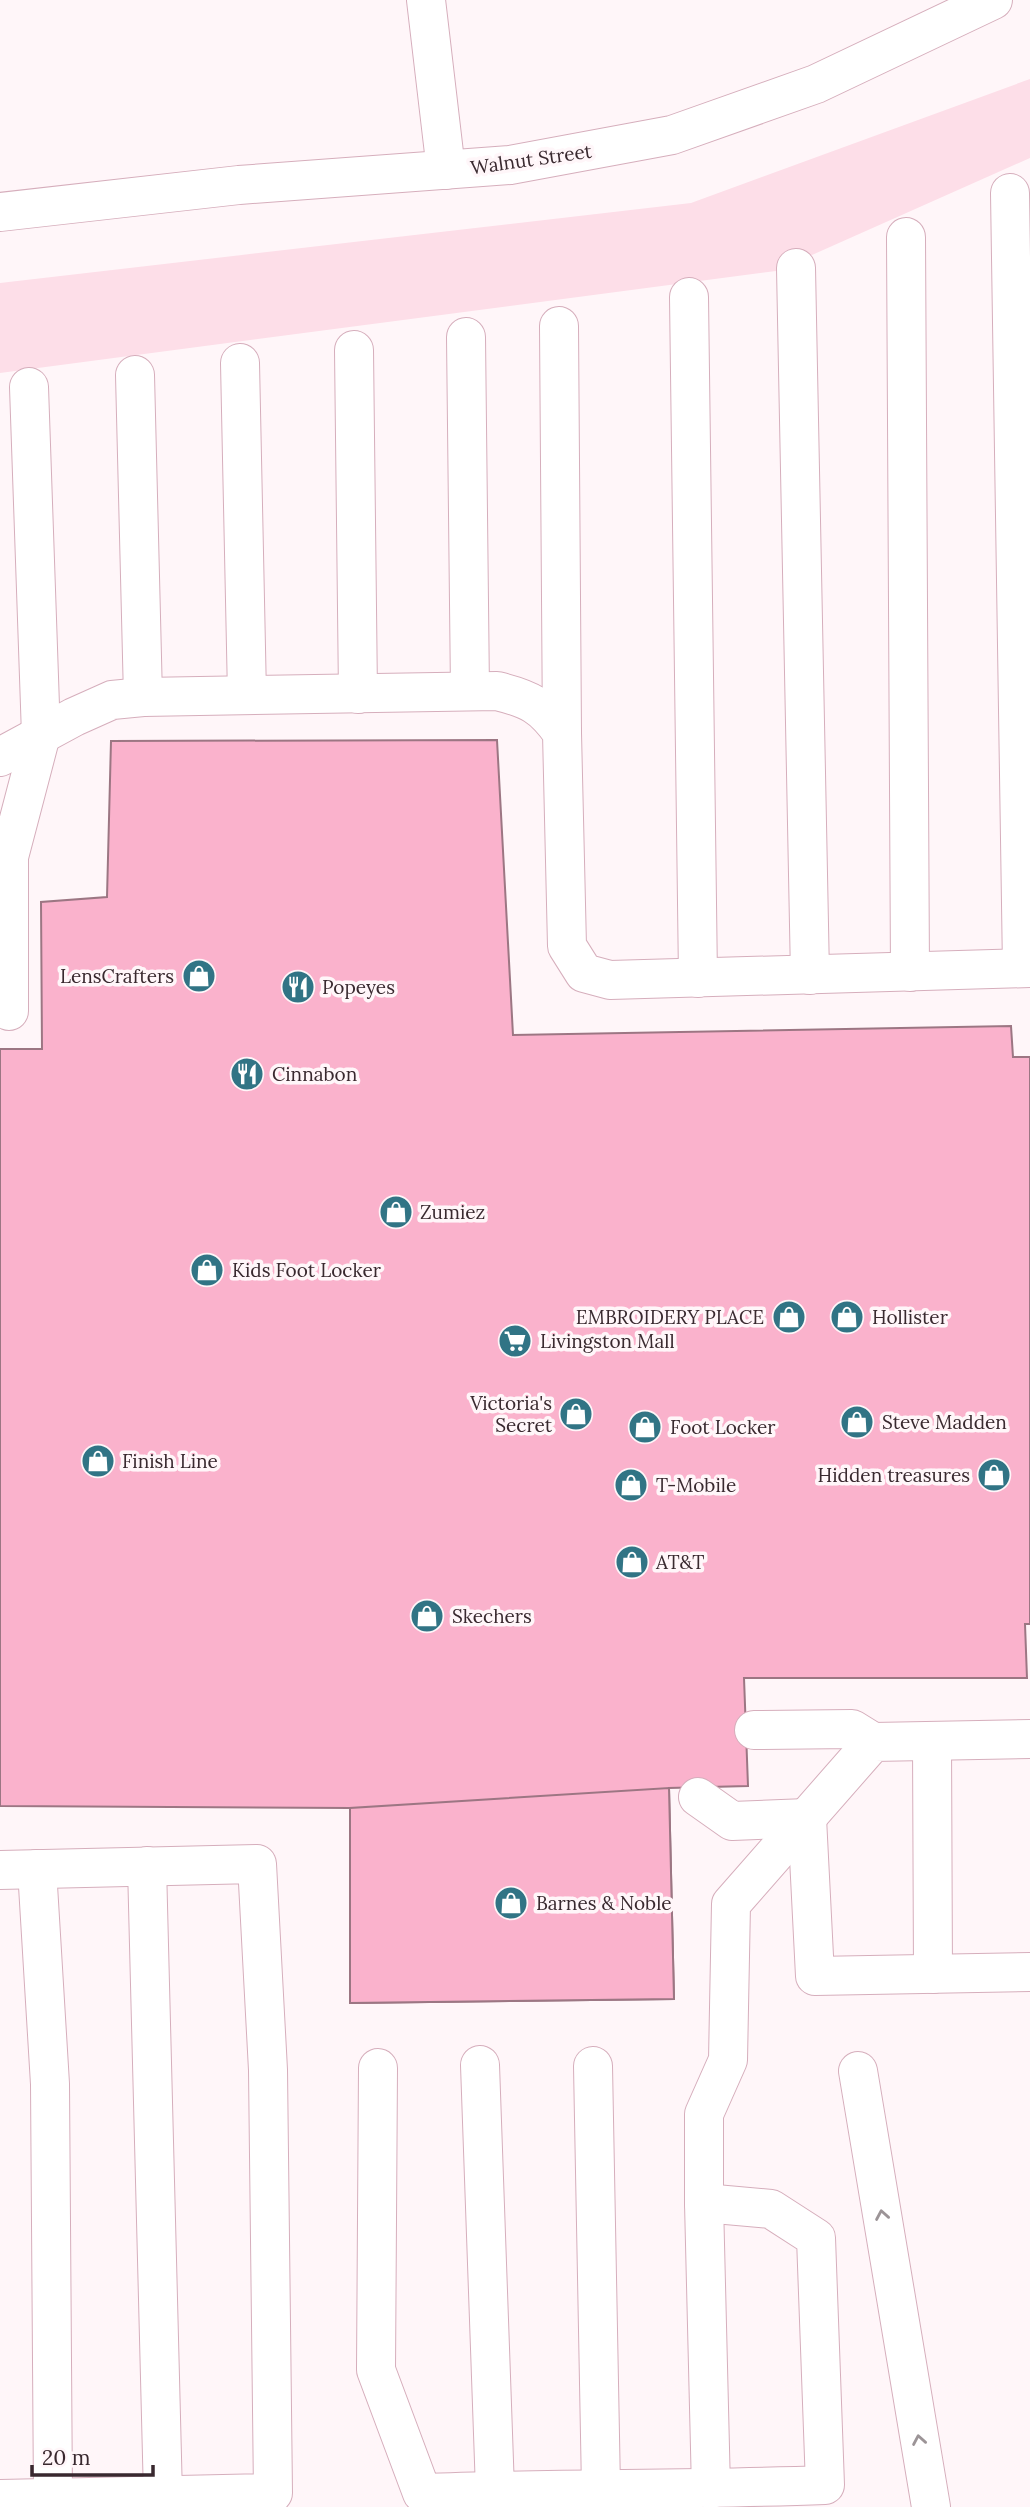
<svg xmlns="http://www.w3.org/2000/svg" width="1030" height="2507" font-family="Lora,serif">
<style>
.green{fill:#fddee8}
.building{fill:#fab2cc;stroke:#9c7683;stroke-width:2}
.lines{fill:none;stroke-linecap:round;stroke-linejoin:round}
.minor-casing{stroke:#d6aebc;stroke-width:40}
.minor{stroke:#fff;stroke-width:38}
.oneway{stroke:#9c9497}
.labels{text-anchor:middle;stroke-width:7;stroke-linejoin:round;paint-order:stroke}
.street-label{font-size:19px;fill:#39292f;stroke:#fff6f9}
.poi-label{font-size:19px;fill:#39292f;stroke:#fff6f9;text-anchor:start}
</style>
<rect width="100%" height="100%" fill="#fff6f9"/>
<polygon class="green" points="1030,79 1030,158 776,271 0,373 0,283 691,203"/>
<g class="building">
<polygon points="497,740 513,1035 1011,1026 1013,1057 1030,1057 1030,1624 1025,1624 1027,1678 744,1678 748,1786 669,1788 674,1999 350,2003 350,1808 0,1806 0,1049 42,1049 41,902 107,897 111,741"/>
<polygon points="669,1788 674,1999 350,2003 350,1808"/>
</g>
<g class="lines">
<defs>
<g id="minor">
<polyline points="426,0 446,170"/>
<polyline points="1010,193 1022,968"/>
<polyline points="0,212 239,185 510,165 672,135 816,84 993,0"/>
<polyline points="906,237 910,972"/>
<polyline points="796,268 810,975"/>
<polyline points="689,297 698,978"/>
<polyline points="559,326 562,733"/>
<polyline points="466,337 470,691"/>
<polyline points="354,350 358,694"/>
<polyline points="240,363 247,695"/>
<polyline points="135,375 143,697"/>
<path d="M0,757L74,717L112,700L143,697L497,691C530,699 543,706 562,733L567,946L584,973L610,980L1030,968"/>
<polyline points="9,1011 9,857 41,735 29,387"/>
<polyline points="754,1730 852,1729 873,1742"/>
<polyline points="932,1741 933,1974"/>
<polyline points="698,1797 732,1821 807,1818 815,1976 1030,1972"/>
<polyline points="147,1866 163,2496"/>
<polyline points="37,1869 50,2084 53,2498"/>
<polyline points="0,1870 257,1864 268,2070 273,2493 0,2499"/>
<polyline points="480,2065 495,2490"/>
<polyline points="593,2066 601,2488"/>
<path d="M378,2068L376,2370L422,2493C557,2488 691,2490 825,2485L816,2238L771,2209L704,2203"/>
<polyline points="858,2071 931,2507"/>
<polyline points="711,2489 704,2203 704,2114 728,2060 731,1904 873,1742 1030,1739"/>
</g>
</defs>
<use href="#minor" class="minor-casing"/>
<use href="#minor" class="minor"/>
</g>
<defs><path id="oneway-chevron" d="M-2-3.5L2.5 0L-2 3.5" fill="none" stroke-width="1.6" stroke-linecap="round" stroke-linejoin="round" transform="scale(1.75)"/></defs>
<g class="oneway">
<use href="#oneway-chevron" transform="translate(882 2215) rotate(-100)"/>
<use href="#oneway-chevron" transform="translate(919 2440) rotate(-100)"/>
</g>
<defs>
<symbol id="shop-disc" viewBox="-11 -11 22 22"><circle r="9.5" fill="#317485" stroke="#fff6f9"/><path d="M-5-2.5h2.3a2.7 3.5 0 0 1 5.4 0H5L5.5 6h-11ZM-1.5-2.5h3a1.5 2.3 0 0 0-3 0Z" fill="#fff"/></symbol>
<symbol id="restaurant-disc" viewBox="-11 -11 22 22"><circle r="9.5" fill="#317485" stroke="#fff6f9"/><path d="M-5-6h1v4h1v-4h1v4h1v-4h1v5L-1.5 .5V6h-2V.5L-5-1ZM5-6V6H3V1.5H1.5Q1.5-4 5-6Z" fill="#fff"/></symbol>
<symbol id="supermarket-disc" viewBox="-11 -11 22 22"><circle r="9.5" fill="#317485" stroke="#fff6f9"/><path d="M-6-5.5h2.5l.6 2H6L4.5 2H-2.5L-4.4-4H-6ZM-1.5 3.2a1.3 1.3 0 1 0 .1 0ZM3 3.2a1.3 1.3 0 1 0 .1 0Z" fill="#fff"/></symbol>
</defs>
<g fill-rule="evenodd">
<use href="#shop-disc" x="180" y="957" width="38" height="38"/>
<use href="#restaurant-disc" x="279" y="968" width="38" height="38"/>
<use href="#restaurant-disc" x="228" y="1055" width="38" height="38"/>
<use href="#shop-disc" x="377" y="1193" width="38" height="38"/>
<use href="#shop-disc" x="188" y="1251" width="38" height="38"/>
<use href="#shop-disc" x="770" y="1298" width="38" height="38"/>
<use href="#shop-disc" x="828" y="1298" width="38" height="38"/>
<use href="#supermarket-disc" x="496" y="1322" width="38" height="38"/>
<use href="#shop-disc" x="557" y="1395" width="38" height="38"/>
<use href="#shop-disc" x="838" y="1403" width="38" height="38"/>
<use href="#shop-disc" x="626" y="1408" width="38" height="38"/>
<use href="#shop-disc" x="79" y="1442" width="38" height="38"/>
<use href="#shop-disc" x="975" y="1456" width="38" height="38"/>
<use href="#shop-disc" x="612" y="1466" width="38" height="38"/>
<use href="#shop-disc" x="613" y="1543" width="38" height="38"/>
<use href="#shop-disc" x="408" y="1597" width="38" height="38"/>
<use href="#shop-disc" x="492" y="1884" width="38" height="38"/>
</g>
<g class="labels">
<g class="street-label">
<text transform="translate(531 159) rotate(-8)" y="7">Walnut Street</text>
</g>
<g class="poi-label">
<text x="174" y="983" text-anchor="end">LensCrafters</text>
<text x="322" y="994">Popeyes</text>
<text x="272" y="1081">Cinnabon</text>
<text x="420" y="1219">Zumiez</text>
<text x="232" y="1277">Kids Foot Locker</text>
<text x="764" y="1324" text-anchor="end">EMBROIDERY PLACE</text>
<text x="872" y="1324">Hollister</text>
<text x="540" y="1348">Livingston Mall</text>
<text x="552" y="1410" text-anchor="end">Victoria's<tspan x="552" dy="22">Secret</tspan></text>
<text x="882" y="1429">Steve Madden</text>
<text x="670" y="1434">Foot Locker</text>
<text x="122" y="1468">Finish Line</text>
<text x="970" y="1482" text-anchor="end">Hidden treasures</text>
<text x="656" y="1492">T-Mobile</text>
<text x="656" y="1569">AT&amp;T</text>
<text x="452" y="1623">Skechers</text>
<text x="536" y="1910">Barnes &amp; Noble</text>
</g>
</g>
<path d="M32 2465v10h121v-10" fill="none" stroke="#39292f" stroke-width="3.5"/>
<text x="42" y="2465" font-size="21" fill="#39292f" stroke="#fff6f9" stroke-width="5" paint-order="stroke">20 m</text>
</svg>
